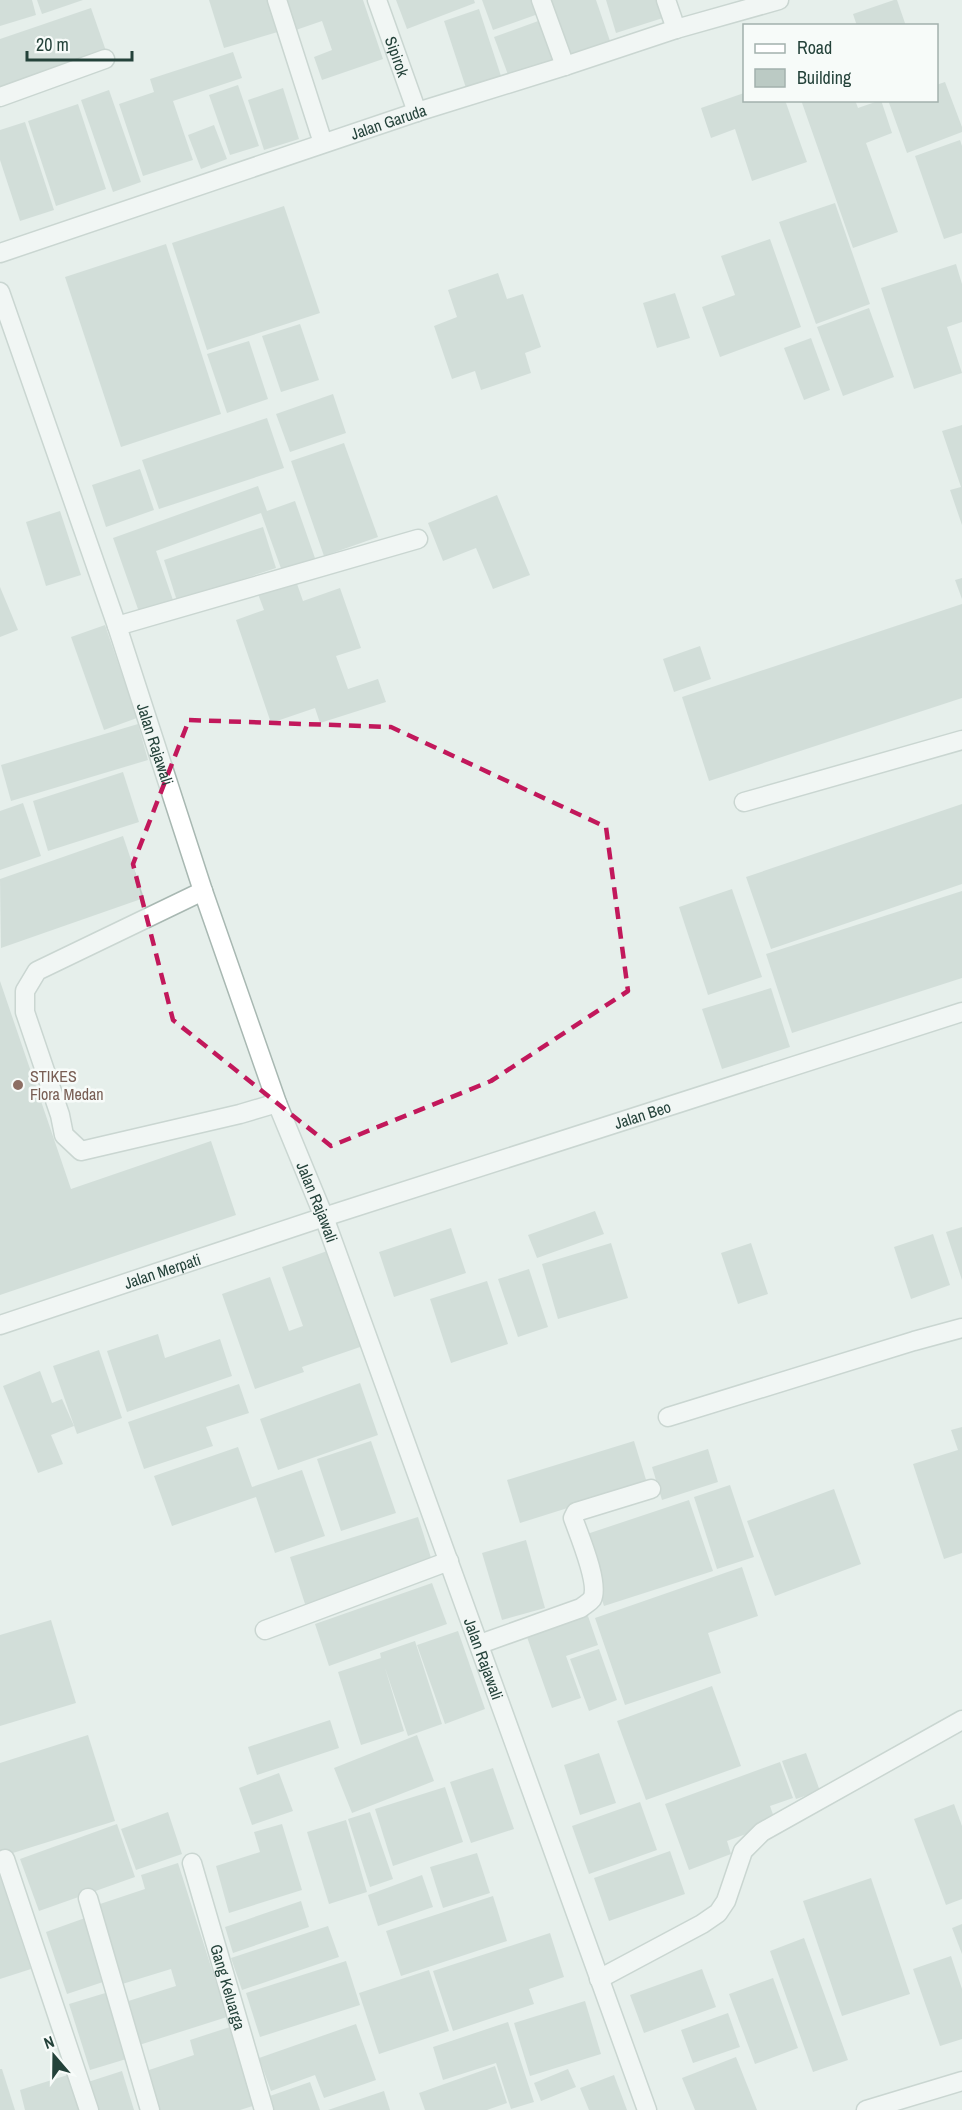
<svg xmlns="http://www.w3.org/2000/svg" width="962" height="2110" font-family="'Archivo Narrow',sans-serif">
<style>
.building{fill:#bbcac4}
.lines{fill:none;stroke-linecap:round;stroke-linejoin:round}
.service-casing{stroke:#a8b8b2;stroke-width:21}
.minor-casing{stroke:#a8b8b2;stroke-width:21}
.tertiary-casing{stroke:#a8b8b2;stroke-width:21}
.service{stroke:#fff;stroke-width:18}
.minor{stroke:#fff;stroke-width:18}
.tertiary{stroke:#fff;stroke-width:18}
.marked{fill:none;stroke:#c2185b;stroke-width:4.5;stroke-dasharray:12 8;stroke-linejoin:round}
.education-dot{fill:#8d6e63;stroke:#f7fbf9;stroke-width:2}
.labels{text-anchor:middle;stroke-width:5;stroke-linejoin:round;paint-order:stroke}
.street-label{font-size:16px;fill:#24423a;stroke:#f7fbf9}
.education-label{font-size:16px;fill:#785e54;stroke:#f7fbf9;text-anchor:start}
</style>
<rect width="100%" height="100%" fill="#e6efeb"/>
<g class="building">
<polygon points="0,0 32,0 36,15 0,26"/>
<polygon points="37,0 83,0 42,14"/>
<polygon points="209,0 271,0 281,31 224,48"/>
<polygon points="283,0 363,0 383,59 322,80 314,57 332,50 322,21 293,31"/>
<polygon points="396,0 474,0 475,3 407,29"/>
<polygon points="482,0 536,0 541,13 493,30"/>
<polygon points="551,0 596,0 610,41 570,55"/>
<polygon points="606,0 661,0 666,17 616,33"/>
<polygon points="894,0 897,0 906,26 857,26 853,14"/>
<polygon points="91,8 106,51 0,87 0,39"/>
<polygon points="479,9 502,79 467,91 444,21"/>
<polygon points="541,20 557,63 510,80 494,37"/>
<polygon points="233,52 242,78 173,101 193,160 143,176 119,104 154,92 150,79"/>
<polygon points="945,82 962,127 962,132 907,153 888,100 936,100 936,85"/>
<polygon points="238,85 259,146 230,155 209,95"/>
<polygon points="283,88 299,139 264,150 248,100"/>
<polygon points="109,90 141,182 113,192 81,100"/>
<polygon points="744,93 744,100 785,100 807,162 752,181 735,129 711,138 701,108"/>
<polygon points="801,100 855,100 858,108 881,100 892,133 866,143 898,232 853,248"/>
<polygon points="78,104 106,189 56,206 28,121"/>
<polygon points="25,122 54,210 20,221 0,160 0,130"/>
<polygon points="214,125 227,159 201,169 188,135"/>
<polygon points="960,140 962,146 962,233 944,239 915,156"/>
<polygon points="835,203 870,304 816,324 779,222"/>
<polygon points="284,206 320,313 207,350 172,243"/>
<polygon points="770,239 801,327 720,357 702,307 735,295 721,256"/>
<polygon points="166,244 221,414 121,447 65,277"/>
<polygon points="956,264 962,284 962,322 947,327 962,373 914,389 881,288"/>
<polygon points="498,273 507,299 523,294 541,347 525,353 531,373 481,390 475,371 452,379 434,326 457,317 448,290"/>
<polygon points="675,293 690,338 657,348 643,303"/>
<polygon points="869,308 894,377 843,396 817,327"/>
<polygon points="300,324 319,380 281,392 262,336"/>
<polygon points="811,338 830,390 804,400 784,348"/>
<polygon points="249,341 268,399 227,413 207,354"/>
<polygon points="333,394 346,433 290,452 276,414"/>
<polygon points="267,418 284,468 159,509 142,460"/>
<polygon points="962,425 962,525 950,490 961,487 942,431"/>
<polygon points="344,443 378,537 324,556 291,461"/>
<polygon points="140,469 154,510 106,527 92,485"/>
<polygon points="258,486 267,511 295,501 316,561 283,574 261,513 156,551 173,600 139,612 113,538"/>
<polygon points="497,495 530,575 493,589 476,548 443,561 428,523"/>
<polygon points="60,511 81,575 46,586 26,522"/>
<polygon points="263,527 276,568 177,601 164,560"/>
<polygon points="962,578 962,599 955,580"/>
<polygon points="296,581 303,601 340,588 361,648 336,656 348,689 378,679 386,702 320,723 315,708 271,723 236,620 264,610 258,594"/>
<polygon points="0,587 18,630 0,637"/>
<polygon points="962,604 962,698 709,781 682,697"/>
<polygon points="105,625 137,718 104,730 71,637"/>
<polygon points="700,646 711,679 674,692 663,659"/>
<polygon points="138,724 148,760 11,801 1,765"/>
<polygon points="123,772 139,822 48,851 33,801"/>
<polygon points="23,803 41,856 0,870 0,811"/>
<polygon points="962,804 962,884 771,949 746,877"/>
<polygon points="123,836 144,898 1,948 0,879"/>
<polygon points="732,889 762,977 708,995 679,907"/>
<polygon points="962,891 962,978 792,1033 766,954"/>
<polygon points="0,981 71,1189 211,1141 236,1215 0,1295"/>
<polygon points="771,988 790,1047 722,1069 702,1009"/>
<polygon points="595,1211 604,1234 537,1258 528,1235"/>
<polygon points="962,1227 962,1280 946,1232"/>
<polygon points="451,1228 466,1273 394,1297 379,1252"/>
<polygon points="933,1234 950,1285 911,1299 894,1247"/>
<polygon points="611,1243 628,1298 558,1319 542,1264"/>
<polygon points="751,1243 768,1294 738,1304 721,1253"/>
<polygon points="330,1250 363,1346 302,1367 304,1372 255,1389 222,1294 270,1277 289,1331 303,1326 282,1267"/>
<polygon points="529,1269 548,1327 518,1337 498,1279"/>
<polygon points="487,1281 508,1344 451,1363 430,1299"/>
<polygon points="158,1334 165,1358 220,1339 232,1376 127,1412 107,1351"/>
<polygon points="99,1350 122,1418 77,1434 53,1366"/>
<polygon points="40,1371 52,1403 62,1399 74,1426 51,1435 63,1464 38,1473 3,1386"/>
<polygon points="360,1383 378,1435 278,1470 260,1419"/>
<polygon points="239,1384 249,1413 206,1427 213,1446 144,1469 128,1422"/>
<polygon points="962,1427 962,1553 944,1559 913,1464 958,1450 951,1430"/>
<polygon points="371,1441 396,1513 341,1531 317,1459"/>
<polygon points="634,1441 647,1483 520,1523 507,1480"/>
<polygon points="238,1447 252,1487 302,1470 325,1536 275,1553 256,1497 172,1526 154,1476"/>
<polygon points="708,1449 718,1482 662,1500 652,1467"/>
<polygon points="730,1485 754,1557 717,1569 694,1497"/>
<polygon points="834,1489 861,1564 775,1596 747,1521"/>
<polygon points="689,1500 713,1571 604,1606 581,1536"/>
<polygon points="418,1517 433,1564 305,1604 290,1557"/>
<polygon points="526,1540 545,1608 502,1620 482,1553"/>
<polygon points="742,1567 758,1616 708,1633 721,1673 625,1705 595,1618"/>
<polygon points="432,1583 447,1624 329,1666 315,1624"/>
<polygon points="588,1616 598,1645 566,1656 581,1698 552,1708 527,1637"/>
<polygon points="51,1620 76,1703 0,1726 0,1635"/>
<polygon points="458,1631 485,1709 445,1724 417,1645"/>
<polygon points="415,1641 442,1724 408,1736 385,1668 404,1731 361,1745 338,1672 381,1658 380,1653"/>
<polygon points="599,1649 617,1700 589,1711 570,1659"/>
<polygon points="712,1686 741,1766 646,1800 617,1721"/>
<polygon points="330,1720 339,1748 257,1775 248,1747"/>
<polygon points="88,1735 115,1821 0,1857 0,1763"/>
<polygon points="417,1735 434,1781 352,1813 334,1768"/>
<polygon points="599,1753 616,1803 580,1815 564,1765"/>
<polygon points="806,1753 820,1791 796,1799 782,1761"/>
<polygon points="780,1762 793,1798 770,1806 776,1823 727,1841 731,1854 689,1870 665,1804"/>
<polygon points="493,1768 514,1829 471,1843 450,1782"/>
<polygon points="279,1773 293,1811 252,1825 239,1788"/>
<polygon points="445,1787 463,1842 393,1866 375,1809"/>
<polygon points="640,1802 657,1850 589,1874 572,1826"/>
<polygon points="954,1804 962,1826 962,1899 946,1905 914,1819"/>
<polygon points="168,1812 182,1854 136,1870 121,1829"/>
<polygon points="370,1812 393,1879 370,1887 348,1819"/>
<polygon points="346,1820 367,1892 329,1904 307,1832"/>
<polygon points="117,1824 135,1877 39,1911 20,1859"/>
<polygon points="282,1824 302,1890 229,1913 216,1866 260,1852 254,1832"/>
<polygon points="670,1851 685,1894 609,1921 594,1878"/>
<polygon points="477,1853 490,1893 443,1908 430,1867"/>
<polygon points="178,1863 227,2017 136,2046 122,2003 176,1986 171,1969 119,1985 94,1906 145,1889 141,1875"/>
<polygon points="422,1875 433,1907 378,1926 368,1895"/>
<polygon points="0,1876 31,1969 0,1979"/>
<polygon points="871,1878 910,1994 842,2016 803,1901"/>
<polygon points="493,1896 507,1941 401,1976 386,1931"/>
<polygon points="301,1901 309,1927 233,1953 225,1927"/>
<polygon points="85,1918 106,1981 67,1994 46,1932"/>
<polygon points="962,1924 962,1954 952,1928"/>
<polygon points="328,1926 339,1957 242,1990 231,1958"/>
<polygon points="550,1933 564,1977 529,1989 534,2004 453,2031 433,1971"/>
<polygon points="804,1938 848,2060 813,2072 770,1951"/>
<polygon points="951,1956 962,1989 962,2039 940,2046 913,1969"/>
<polygon points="346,1961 360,2005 260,2037 246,1993"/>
<polygon points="702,1969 716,2007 644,2033 630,1995"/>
<polygon points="429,1970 449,2031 379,2054 359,1993"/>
<polygon points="773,1978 798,2048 755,2064 729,1994"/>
<polygon points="112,1991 133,2057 90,2070 69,2004"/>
<polygon points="585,2001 601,2054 530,2076 514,2023"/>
<polygon points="728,2013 740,2047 693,2063 681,2030"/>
<polygon points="508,2022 534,2102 511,2109 496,2063 443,2080 433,2047"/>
<polygon points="356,2024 376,2080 324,2098 315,2075 271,2091 259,2058"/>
<polygon points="233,2026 259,2104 240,2110 159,2110 146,2071 194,2055 190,2040"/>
<polygon points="736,2057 757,2110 695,2110 682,2078"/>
<polygon points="495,2066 507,2103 487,2110 425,2110 419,2093"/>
<polygon points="0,2069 2,2069 15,2110 0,2110"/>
<polygon points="568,2069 576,2087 541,2101 534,2083"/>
<polygon points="122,2071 134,2110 96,2110 88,2082"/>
<polygon points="74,2073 85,2110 25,2110 20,2090"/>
<polygon points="614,2075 627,2110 589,2110 580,2088"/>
<polygon points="310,2082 320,2110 271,2110 267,2097"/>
<polygon points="384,2091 390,2110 328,2110"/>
</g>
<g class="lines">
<defs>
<g id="service">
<polyline points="0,97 105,59"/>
<polyline points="117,626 418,539"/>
<polyline points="203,891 37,971 25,991 25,1012 60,1115 64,1135 81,1151 240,1114 277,1103"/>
<polyline points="265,1630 449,1561"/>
<path d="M480,1644L581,1608C584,1605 589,1603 592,1599C600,1584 579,1535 573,1518L576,1512L651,1489"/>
<polyline points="599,1979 702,1924 718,1913 726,1901 743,1851 762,1832 962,1720"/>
</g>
<g id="minor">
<polyline points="277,0 323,143"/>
<path id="s1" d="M377,0L417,112"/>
<polyline points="541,0 565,66"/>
<polyline points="666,0 676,29"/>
<path id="s2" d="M0,253L417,112L565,66L676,29L779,0"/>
<path id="s3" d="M0,292L117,626L203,891L277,1103L324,1217L647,2110"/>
<polyline points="744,802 962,740"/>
<path id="s4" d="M0,1325L324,1217L962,1012"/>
<polyline points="668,1417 914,1341 962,1328"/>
<polyline points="5,1859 89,2110"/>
<path id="s5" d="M192,1863L264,2110"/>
<polyline points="88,1898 150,2110"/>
</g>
<polyline id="tertiary" points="866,2110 962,2081"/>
</defs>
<use href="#service" class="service-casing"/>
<use href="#minor" class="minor-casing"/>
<use href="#tertiary" class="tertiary-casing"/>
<use href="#service" class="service"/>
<use href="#minor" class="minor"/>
<use href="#tertiary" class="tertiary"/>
</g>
<path d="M0 0H962V2110H0ZM189,720L391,727L606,827L628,991L491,1081L331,1146L173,1020L133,864Z" fill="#e6efeb" fill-opacity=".55" fill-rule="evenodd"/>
<path class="marked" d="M189,720L391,727L606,827L628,991L491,1081L331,1146L173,1020L133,864Z"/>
<circle class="education-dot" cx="18" cy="1085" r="6"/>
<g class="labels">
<g class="street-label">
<text dy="6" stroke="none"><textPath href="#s1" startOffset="60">Sipirok</textPath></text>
<text dy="6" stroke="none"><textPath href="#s2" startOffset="410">Jalan Garuda</textPath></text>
<text dy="6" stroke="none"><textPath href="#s3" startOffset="478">Jalan Rajawali</textPath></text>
<text dy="6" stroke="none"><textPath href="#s4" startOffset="676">Jalan Beo</textPath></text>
<text dy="6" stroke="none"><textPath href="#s3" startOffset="964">Jalan Rajawali</textPath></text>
<text dy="6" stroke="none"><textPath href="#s4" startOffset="171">Jalan Merpati</textPath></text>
<text dy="6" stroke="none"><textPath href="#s3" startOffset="1450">Jalan Rajawali</textPath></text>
<text dy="6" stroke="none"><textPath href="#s5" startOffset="129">Gang Keluarga</textPath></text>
</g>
<g class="education-label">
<text x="30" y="1082">STIKES<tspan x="30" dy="18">Flora Medan</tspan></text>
</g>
</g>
<rect x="743" y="24" width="195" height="78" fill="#f7fbf9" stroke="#a3b1ad" stroke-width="1.5"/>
<rect x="755" y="44" width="30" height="9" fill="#ffffff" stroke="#a3b1ad" stroke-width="1.5"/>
<text x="797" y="54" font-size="18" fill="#24423a">Road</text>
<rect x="755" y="69" width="30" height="18" fill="#bbcac4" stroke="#a3b1ad" stroke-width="1.5"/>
<text x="797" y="84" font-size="18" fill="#24423a">Building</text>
<g transform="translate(54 2056) rotate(340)" stroke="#f7fbf9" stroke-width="4.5" paint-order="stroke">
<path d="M0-4.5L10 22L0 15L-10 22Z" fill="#24423a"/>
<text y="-9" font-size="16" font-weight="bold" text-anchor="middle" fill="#24423a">N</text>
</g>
<path d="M27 51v9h105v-9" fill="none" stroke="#24423a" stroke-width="3"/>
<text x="36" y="51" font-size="18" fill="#24423a" stroke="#f7fbf9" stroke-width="4.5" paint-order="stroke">20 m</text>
</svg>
